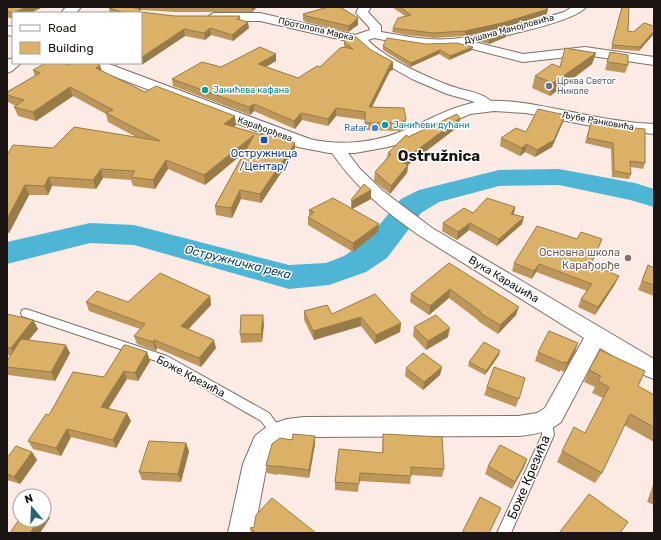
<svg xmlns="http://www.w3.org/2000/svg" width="661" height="540" font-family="Rubik,sans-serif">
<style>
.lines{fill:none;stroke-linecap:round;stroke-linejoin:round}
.river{fill:#4eb5d4;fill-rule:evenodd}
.lane-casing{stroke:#7d6f69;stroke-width:2}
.street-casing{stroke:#7d6f69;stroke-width:2}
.secondary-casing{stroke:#7d6f69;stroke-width:2}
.primary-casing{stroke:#7d6f69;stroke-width:2}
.lane{fill:#fff;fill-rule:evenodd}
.street{fill:#fff;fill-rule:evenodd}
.secondary{fill:#fff;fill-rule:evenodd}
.primary{fill:#fff;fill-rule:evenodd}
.wall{fill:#bc9759}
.shaded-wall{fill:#997b48}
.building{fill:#dbb067;stroke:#997b48}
.worship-dot{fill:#6b7280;stroke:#fff;stroke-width:1.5}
.culture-dot{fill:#0f9aa8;stroke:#fff;stroke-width:1.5}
.shop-dot{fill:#3f7fe0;stroke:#fff;stroke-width:1.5}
.transit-dot{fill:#1a4fb4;stroke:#fff;stroke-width:1.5}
.education-dot{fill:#8d6e63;stroke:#fff;stroke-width:1.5}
.labels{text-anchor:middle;stroke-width:3;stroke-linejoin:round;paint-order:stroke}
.far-street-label{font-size:9px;fill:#1a1412;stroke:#fff}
.far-worship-label{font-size:9px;fill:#5b616d;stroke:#fff;text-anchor:start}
.far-culture-label{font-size:9px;fill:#0d838f;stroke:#fff;text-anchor:start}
.far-shop-label{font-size:9px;fill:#366cbe;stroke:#fff;text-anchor:end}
.transit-label{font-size:11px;fill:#164399;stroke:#fff}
.education-label{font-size:11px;fill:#785e54;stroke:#fff;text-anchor:end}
.street-label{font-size:11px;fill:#1a1412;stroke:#fff}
.water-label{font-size:12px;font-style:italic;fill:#14424f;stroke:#fff}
.near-street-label{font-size:13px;fill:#1a1412;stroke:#fff}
.district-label{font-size:15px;font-weight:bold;fill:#1a1412;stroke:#fff}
</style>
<rect width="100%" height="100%" fill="#fcebe4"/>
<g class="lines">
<polygon class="river" points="559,169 635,183 654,189 654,207 630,200 559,185 499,186 439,202 421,213 387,258 366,272 329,285 289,289 134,245 90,243 7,264 7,242 90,223 134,225 289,265 326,263 344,256 365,242 401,199 419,190 499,170"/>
<defs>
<g id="lane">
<polygon points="26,309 167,356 269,413 283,432 281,436 277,437 273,436 261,421 159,362 22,316 21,313 22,310"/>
<polygon points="547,415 551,416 554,435 511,533 497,533 542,435 541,420 543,416"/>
</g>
<g id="street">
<path d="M359,7H371L368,12L381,26V32C404,36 428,41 451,39C487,36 529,22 564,12L572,7H586C575,22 495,38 474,42L523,54L585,47L654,57V65L585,55L523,62L457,45C430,51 401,43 374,38L368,40C383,58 435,81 457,88C471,92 486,93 495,106L493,109L488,110L483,109L472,101L447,94L412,79L371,56L356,43L260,21H214L210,19L208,17L210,15L214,13H260L355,35L370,30L369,27L356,13Z"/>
<path d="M337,143L342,145L360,169L383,191L432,228L654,359V379L646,376L600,348L561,422C549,432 533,435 518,436L304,437L285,440L272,451L267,464L254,533H228L243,464L255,436L269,425L287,419L304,417L518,416L537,413L545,408L584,338L420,236C385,211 352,185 329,148L332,145Z"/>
</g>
<g id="secondary">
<polygon points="7,26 13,27 13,36 7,35"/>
<path d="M84,63H106L310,139C339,146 372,143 400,132C428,121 454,104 485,101C517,99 550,108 582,114C606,119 630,123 654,124V134L606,129L526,113L494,111L470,114L412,140L388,147L355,153H329L298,147L87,66Z"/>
</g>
<g id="primary">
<polygon points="66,7 81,7 76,13 61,13"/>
<polygon points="13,58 13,63 21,63 12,71 7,73 7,60"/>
</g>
</defs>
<use href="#lane" class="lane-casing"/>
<use href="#street" class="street-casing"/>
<use href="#secondary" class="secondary-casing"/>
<use href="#primary" class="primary-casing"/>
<use href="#lane" class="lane"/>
<use href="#street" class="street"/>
<use href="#secondary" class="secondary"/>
<use href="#primary" class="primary"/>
</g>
<g class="wall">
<polygon points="7,7 43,7 30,13 13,13 13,19 7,17"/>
<polygon points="110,7 257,7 252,12 176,12 141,10 139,10 140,12 175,16 240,16 240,20 249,28 233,41 211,35 205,40 185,36 143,64 140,63 141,63 141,13 110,13 109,8"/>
<polygon points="323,7 340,7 358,18 358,25 348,32 306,22 303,20 303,14 323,8"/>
<polygon points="392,7 544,7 547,14 502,28 465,36 434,38 407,35 392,32 393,28 405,16"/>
<polygon points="622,7 628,31 633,32 654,26 639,51 611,49"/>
<polygon points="506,33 506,37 489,44 481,42 482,38"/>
<polygon points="344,42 393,70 390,71 372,107 404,108 405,128 399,131 365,130 365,120 336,116 328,126 302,120 295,129 254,111 250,115 173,86 172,79 276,54 276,61 266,67 298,78 320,67 344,47"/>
<polygon points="426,44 472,50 449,60 439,54 410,67 383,50 383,46"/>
<polygon points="565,48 596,53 592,64 550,96 532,88 535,76 560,67"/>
<polygon points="610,52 628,65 625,73 605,70"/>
<polygon points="110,63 121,63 117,65"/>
<polygon points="69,65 102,71 145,92 236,125 234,127 295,152 261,203 241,199 232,218 216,215 215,206 244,153 205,185 168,169 155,189 133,186 131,180 103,178 96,189 52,186 48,195 29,195 9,233 7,233 7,155 53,148 138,138 108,122 106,114 73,96 36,121 18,116 14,107 16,106 8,102 7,92 35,76 33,70"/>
<polygon points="565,115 563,122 552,147 535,157 525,152 520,156 500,146 501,138 526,132"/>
<polygon points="591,122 645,163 643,169 631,167 631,174 629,179 612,177 611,149 585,143"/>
<polygon points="459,126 408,165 407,173 390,194 374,181 375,172 387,158 388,153 408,137"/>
<polygon points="371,190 371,199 352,209 378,232 353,252 308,225 308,217 309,216 309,210 351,208 351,200"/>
<polygon points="515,207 513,215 522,224 497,246 469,230 457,240 442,231 443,223 473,213"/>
<polygon points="577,239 602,239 591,264 619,276 615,284 595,315 578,307 581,299 587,291 536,272 532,279 512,271 514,263"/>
<polygon points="449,263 516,315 498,334 478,321 478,320 449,298 429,315 410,302 411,294"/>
<polygon points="648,265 654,268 654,296 638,290"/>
<polygon points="210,296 211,305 188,329 216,348 201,367 157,348 156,351 137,344 134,336 140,329 89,311 86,302 128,302"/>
<polygon points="304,311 332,314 401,323 400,332 375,344 361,326 314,340 304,320"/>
<polygon points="7,314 33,320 38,329 28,340 70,353 55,381 8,375 7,373 7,361 11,356 7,355"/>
<polygon points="264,324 262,342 241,343 240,334"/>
<polygon points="414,327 448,337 426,350 413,336"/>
<polygon points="147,352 150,361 138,381 127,379 109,408 131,421 116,448 71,437 61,456 33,449 28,441 49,415 104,377"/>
<polygon points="538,352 575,352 564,372 560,370 560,372 535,361"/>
<polygon points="499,355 485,375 468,366 469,362"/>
<polygon points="442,367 440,375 423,390 405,376 406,368"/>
<polygon points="589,370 638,386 654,395 654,442 624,425 602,473 595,483 557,462 562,451 585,433 603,398 592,393 595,387 584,382"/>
<polygon points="525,378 516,407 484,395 487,387"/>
<polygon points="383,434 444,469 442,477 411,475 410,484 359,481 358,492 335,490 335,482 382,453"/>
<polygon points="315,436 315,444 309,478 278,474 277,475 267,473 266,465 292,440"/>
<polygon points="186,443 189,451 181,482 142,480 139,472"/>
<polygon points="32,452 37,460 20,484 7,480 7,458"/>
<polygon points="527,459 524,467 512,489 485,474 488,466"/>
<polygon points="654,482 654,505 647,502"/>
<polygon points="250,528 316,533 251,533"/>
</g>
<g class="shaded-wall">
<polygon points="26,7 43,7 30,13 13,13 13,14 13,13"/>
<polygon points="134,7 141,7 141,10 135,12"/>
<polygon points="252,7 257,7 252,12"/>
<polygon points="548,9 547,14 502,28 465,36 465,31"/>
<polygon points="358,18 358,25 348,32 349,26"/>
<polygon points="248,22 249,28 233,41 232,35"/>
<polygon points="210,28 211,35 205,40 204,33"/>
<polygon points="184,29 185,36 143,64 142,57"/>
<polygon points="654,31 654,34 639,51 640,47"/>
<polygon points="506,33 506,37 489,44 489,40"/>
<polygon points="473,47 472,50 449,60 450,56"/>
<polygon points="440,50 439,54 410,67 411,63"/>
<polygon points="596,53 592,64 550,96 553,83"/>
<polygon points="276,54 276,61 258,71 258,64"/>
<polygon points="393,62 393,70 390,71 368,115 369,107 391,63"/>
<polygon points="116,63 121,63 117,65"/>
<polygon points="100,65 103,74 96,68"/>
<polygon points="70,87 73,96 36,121 33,112"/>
<polygon points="254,104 254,111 250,115 249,107"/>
<polygon points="336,108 336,116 328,126 328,119"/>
<polygon points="301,113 302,120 295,129 294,121"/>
<polygon points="565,115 563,122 552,147 535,157 537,150"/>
<polygon points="235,116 236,125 225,133 224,124"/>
<polygon points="460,118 459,126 400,171 401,162"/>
<polygon points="406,120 405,128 399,131 399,123"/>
<polygon points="254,135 254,144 205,185 204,175"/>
<polygon points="295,143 295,152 261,203 260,194"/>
<polygon points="527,144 525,152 520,156 522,148"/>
<polygon points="166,160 168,169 155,189 153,180"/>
<polygon points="408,165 407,173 390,194 391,186"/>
<polygon points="101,169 103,178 96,189 93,180"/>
<polygon points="49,177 52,186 48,195 44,186"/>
<polygon points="25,185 29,195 9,233 7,229 7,219"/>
<polygon points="240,190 241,199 232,218 231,208"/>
<polygon points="371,190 371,199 352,209 352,201"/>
<polygon points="515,207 514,214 509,221 511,214"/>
<polygon points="524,217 522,224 497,246 499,239"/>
<polygon points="470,223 469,230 457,240 458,232"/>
<polygon points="379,224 378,232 353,252 353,243"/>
<polygon points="539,264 536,272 532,279 534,271"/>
<polygon points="619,276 615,284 595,315 598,307"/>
<polygon points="450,289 449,298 429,315 430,306"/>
<polygon points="210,296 211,305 183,335 181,326"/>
<polygon points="519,307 516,315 498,334 500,325"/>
<polygon points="263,315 264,324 262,342 261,334"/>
<polygon points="361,317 361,326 314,340 313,331"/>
<polygon points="33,320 38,329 15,357 11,348"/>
<polygon points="401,323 400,332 375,344 376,335"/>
<polygon points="450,328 448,337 426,350 428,341"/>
<polygon points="154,340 157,348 156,351 153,342"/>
<polygon points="214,340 216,348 201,367 199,358"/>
<polygon points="578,343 575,352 564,372 567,363"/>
<polygon points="66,345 70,353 55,381 51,372"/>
<polygon points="500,351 499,355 485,375 486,371"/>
<polygon points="147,352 150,361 138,381 135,373"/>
<polygon points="442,367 440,375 423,390 424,382"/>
<polygon points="124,371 127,379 104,415 101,407"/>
<polygon points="127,413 131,421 116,448 113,440"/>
<polygon points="67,429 71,437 61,456 56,448"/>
<polygon points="315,436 315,444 309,478 309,470"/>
<polygon points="186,443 189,451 181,482 178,474"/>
<polygon points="32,452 37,460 20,484 14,477"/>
<polygon points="527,459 524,467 512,489 515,482"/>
<polygon points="45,510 50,518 40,533 30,533 39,520 44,520 44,512"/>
</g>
<g class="building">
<polygon points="7,7 26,7 13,13 7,11"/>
<polygon points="110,7 134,7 134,8 138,8 140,12 175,16 240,16 237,19 248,22 232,35 210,28 204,33 184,29 142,57 141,57 141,13 125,13 109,8"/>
<polygon points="325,7 340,7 358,18 349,26 306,16 303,14 325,8"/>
<polygon points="400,7 544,7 548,9 502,23 465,31 434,33 408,30 393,28 398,18 411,15"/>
<polygon points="622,7 629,7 628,31 633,32 644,23 654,26 654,31 640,47 612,45"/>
<polygon points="506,33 489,40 482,38"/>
<polygon points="348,36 356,37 371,50 393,62 391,63 369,107 404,108 406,120 399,123 365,123 365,112 336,108 328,119 301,113 294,121 254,104 249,107 172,79 202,62 221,67 260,47 276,54 258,64 298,78 317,66 320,67 340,48 344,47 353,49 344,42"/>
<polygon points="387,38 426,44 457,43 473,47 450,56 440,50 411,63 383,46"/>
<polygon points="565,48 596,53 553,83 535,76 552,64 560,67"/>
<polygon points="610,52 628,55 628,65 607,62"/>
<polygon points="46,63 62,63 69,65 72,63 96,63 100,65 96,68 145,92 156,86 235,116 224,124 262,135 266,132 295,143 260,194 240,190 231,208 215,206 254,135 204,175 166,160 153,180 131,177 135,171 101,169 93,180 49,177 44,186 25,185 7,219 7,155 13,145 53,148 74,127 160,141 106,113 113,110 70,87 33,112 14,107 24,100 7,95 7,92 40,73 33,70"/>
<polygon points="538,109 565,115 554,140 537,150 527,144 522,148 501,138 516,128 526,132"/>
<polygon points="457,114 460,118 401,162 408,165 391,186 375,172 391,154 388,153 405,136 407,135 408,137"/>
<polygon points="591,122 613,126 645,129 645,163 630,161 631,174 614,171 613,143 587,138"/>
<polygon points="364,184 371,190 352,201 351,200"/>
<polygon points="333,198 379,224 353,243 308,217 314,212 309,210"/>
<polygon points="487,198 515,207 511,214 524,217 499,239 470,223 458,232 443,223 464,208 473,213"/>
<polygon points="537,226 577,239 581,232 602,239 591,264 619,276 598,307 581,299 592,284 539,264 534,271 514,263"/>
<polygon points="449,263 519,307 500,325 480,313 481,312 450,289 430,306 411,294"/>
<polygon points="648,265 654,268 654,285 642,281"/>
<polygon points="160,273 210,296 181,326 214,340 199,358 154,340 153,342 134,336 145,324 86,302 97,291 128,302"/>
<polygon points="375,294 401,323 376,335 361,317 313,331 304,311 327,305 332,314"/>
<polygon points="7,314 33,320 11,348 7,347"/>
<polygon points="241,315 263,315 261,334 240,334"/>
<polygon points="436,315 450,328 428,341 414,327"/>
<polygon points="549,331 578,343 567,363 564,362 563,363 538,352"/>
<polygon points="21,339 66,345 51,372 7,367 7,361"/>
<polygon points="484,342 500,351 486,371 469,362"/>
<polygon points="124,345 126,345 147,352 135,373 124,371 101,407 127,413 113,440 67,429 56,448 28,441 46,414 49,415 73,372 104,377"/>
<polygon points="600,350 645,371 638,386 654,395 654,427 630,414 602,473 562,451 574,427 585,433 609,387 598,381 601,376 589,370"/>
<polygon points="423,353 442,367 424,382 406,368"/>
<polygon points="494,367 525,378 519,399 487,387"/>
<polygon points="293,434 315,436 309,470 277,466 276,467 266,465 272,444 280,438 292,440"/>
<polygon points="383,434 442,437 444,469 411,467 411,476 360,473 359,484 335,482 339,449 383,453"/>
<polygon points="149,441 186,443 178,474 139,472"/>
<polygon points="500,445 527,459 515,482 488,466"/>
<polygon points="16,446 32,452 14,477 7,474 7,458"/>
<polygon points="589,494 628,522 620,533 559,533"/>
<polygon points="480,497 501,508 489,533 462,533"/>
<polygon points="272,498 316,533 256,533 250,528 254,527 256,515"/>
<polygon points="20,518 20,520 39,520 30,533 10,533"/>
</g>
<circle class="worship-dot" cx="549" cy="86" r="4"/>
<g class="culture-dot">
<circle cx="205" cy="90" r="4"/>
<circle cx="385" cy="125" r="4"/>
</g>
<circle class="shop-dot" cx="375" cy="128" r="4"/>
<rect class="transit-dot" x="260" y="136" width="8" height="8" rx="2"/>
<circle class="education-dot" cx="628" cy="258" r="4"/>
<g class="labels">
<g class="far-street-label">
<text transform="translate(316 29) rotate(13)" y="3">Протопопа Марка</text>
<text transform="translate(509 29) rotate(-15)" y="3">Душана Манојловића</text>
<text transform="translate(598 121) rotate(10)" y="3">Љубе Ранковића</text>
<text transform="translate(265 129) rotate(20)" y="3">Карађорђева</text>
</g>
<g class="far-worship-label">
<text x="557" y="84">Црква Светог<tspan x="557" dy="10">Николе</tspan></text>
</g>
<g class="far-culture-label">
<text x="213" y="93">Јанићева кафана</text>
<text x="393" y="128">Јанићеви дућани</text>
</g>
<g class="far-shop-label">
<text x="367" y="131">Ratar</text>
</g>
<g class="transit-label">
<text x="264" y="157">Остружница<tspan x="264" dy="13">/Центар/</tspan></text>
</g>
<g class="education-label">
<text x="620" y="256">Основна школа<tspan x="620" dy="13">Карађорђе</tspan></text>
</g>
<g class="street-label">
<text transform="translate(504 279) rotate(31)" y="4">Вука Караџића</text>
<text transform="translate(191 376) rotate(28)" y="4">Боже Крезића</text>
</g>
<g class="water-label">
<text transform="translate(238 262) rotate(14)" y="4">Остружничка река</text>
</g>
<g class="near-street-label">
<text transform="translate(528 477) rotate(-67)" y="5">Боже Крезића</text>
</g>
<g class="district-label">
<text x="439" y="161">Ostružnica</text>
</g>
</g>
<rect width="661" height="540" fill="none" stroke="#1a1412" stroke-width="16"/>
<rect x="12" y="12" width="130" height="52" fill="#ffffff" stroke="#a3a1a0"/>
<rect x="20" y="25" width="20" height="6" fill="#ffffff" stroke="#a3a1a0"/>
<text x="48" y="32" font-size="12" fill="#1a1412">Road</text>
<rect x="20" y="42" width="20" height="12" fill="#dbb067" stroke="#a3a1a0"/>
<text x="48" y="52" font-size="12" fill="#1a1412">Building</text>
<g transform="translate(32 508) rotate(341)"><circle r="19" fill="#ffffff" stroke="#a3a1a0"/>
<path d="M0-3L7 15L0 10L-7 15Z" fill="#236478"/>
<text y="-6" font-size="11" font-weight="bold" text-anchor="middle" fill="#1a1412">N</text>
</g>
</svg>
